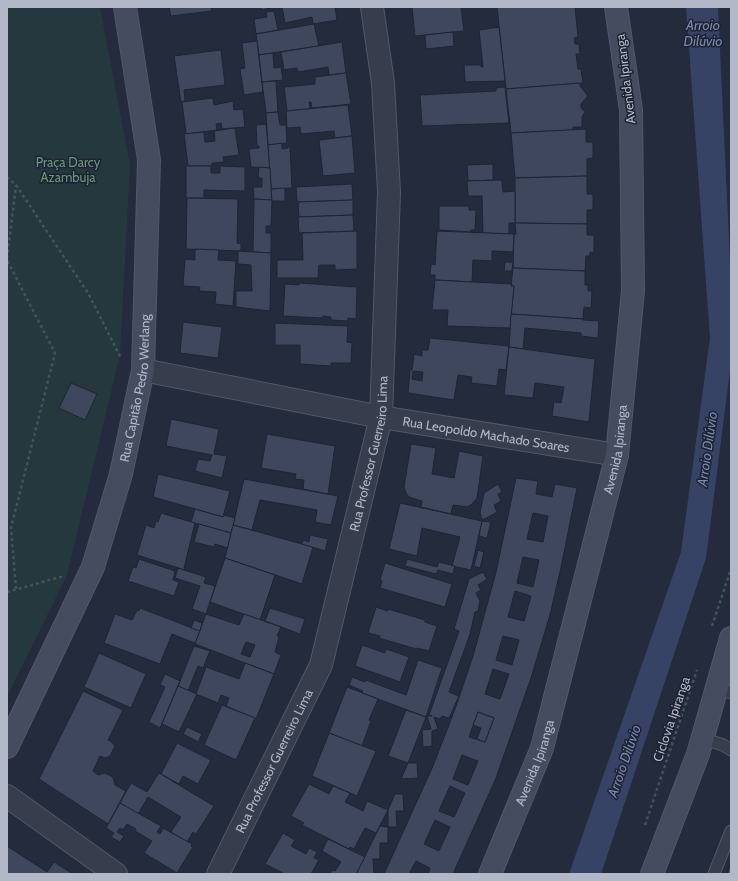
<svg xmlns="http://www.w3.org/2000/svg" width="738" height="881" font-family="Cabin,sans-serif">
<style>
.green{fill:#25383e}
.water{fill:#374364}
.building{fill:#3f475d;stroke:#1e2434;fill-rule:evenodd}
.lines{fill:none;stroke-linecap:round;stroke-linejoin:round}
.lane-casing{stroke:#525868;stroke-width:13}
.street-casing{stroke:#525868;stroke-width:24}
.secondary-casing{stroke:#525868;stroke-width:24}
.path{stroke:#43555b;stroke-width:2.5;stroke-dasharray:3 3;stroke-linecap:butt}
.lane{stroke:#373d4d;stroke-width:11}
.street{stroke:#373d4d;stroke-width:22}
.secondary{stroke:#454c60;stroke-width:22}
.labels{text-anchor:middle;stroke-width:3;stroke-linejoin:round;paint-order:stroke}
.street-label{font-size:13px;fill:#b3b8c8;stroke:#1c2232}
.park-label{font-size:13px;fill:#6a997b;stroke:#1c2232}
.water-label{font-size:14px;font-style:italic;fill:#7b8ab0;stroke:#1c2232}
</style>
<rect width="100%" height="100%" fill="#232b3d"/>
<polygon class="green" points="7,7 100,7 130,165 120,355 67,575 7,697"/>
<polygon class="water" points="686,7 718,7 731,282 731,363 706,558 601,874 569,874 681,552 710,338"/>
<g class="building">
<polygon points="169,7 211,7 212,11 171,16"/>
<polygon points="261,7 275,7 262,10"/>
<polygon points="282,7 335,7 337,20 313,24 312,17 285,23"/>
<polygon points="412,7 461,7 464,31 415,36"/>
<polygon points="497,7 575,7 578,37 574,38 575,44 579,44 580,54 576,54 578,69 581,69 583,83 506,89"/>
<polygon points="274,11 278,30 256,34 254,19 267,17 266,12"/>
<polygon points="314,24 319,46 259,55 256,34"/>
<polygon points="499,27 505,81 465,82 464,65 481,65 481,67 483,67 479,30"/>
<polygon points="453,32 454,46 426,49 425,35"/>
<polygon points="257,41 263,92 244,95 240,69 245,68 242,43"/>
<polygon points="342,42 346,73 329,75 328,67 298,72 297,68 284,70 281,52"/>
<polygon points="221,50 225,85 184,90 185,101 181,102 174,56"/>
<polygon points="273,53 274,68 281,67 283,80 262,82 259,55"/>
<polygon points="346,73 351,104 312,108 311,102 309,102 310,109 287,111 284,87 315,84 315,77"/>
<polygon points="276,81 278,112 266,113 262,82"/>
<polygon points="580,83 580,86 588,96 581,104 581,108 585,112 582,117 582,127 573,127 573,130 511,133 506,89"/>
<polygon points="505,87 509,123 422,126 420,95 496,91 496,88"/>
<polygon points="213,98 214,105 233,101 234,110 243,109 245,127 222,129 221,123 216,124 217,130 186,134 182,102"/>
<polygon points="348,105 352,136 335,138 334,131 301,134 300,127 287,128 286,111"/>
<polygon points="278,112 280,125 286,125 287,143 268,145 266,113"/>
<polygon points="266,124 270,168 251,167 249,149 259,148 259,146 257,146 256,125"/>
<polygon points="235,128 239,155 223,157 224,162 212,163 212,166 188,166 184,134 204,132 205,142 215,141 214,131"/>
<polygon points="586,129 586,142 593,142 593,158 587,159 587,176 515,178 511,133"/>
<polygon points="352,136 355,173 323,176 319,140"/>
<polygon points="282,143 282,149 288,148 288,146 290,146 292,188 271,189 268,145"/>
<polygon points="493,164 493,180 468,181 467,165"/>
<polygon points="186,166 211,166 211,173 220,173 220,166 245,167 245,191 204,190 204,198 186,198"/>
<polygon points="259,167 270,168 272,200 254,199 253,187 262,187 262,178 258,178"/>
<polygon points="587,176 587,194 593,194 593,210 587,210 587,224 515,223 515,178"/>
<polygon points="502,180 503,192 515,191 515,223 509,223 509,234 483,233 482,196 468,196 467,181"/>
<polygon points="352,184 353,200 297,202 296,187"/>
<polygon points="285,188 285,201 272,201 271,189"/>
<polygon points="187,198 238,199 237,243 241,244 241,251 186,249"/>
<polygon points="254,199 272,200 271,226 266,226 266,233 271,233 271,253 253,252"/>
<polygon points="353,200 353,215 299,217 298,202"/>
<polygon points="439,206 469,206 469,210 476,210 475,230 471,230 471,232 439,230"/>
<polygon points="353,215 354,231 299,233 298,217"/>
<polygon points="515,223 587,224 587,235 594,235 594,253 590,252 590,256 586,256 585,271 513,268 514,234 516,234"/>
<polygon points="357,231 357,269 335,270 335,265 319,265 318,278 277,278 277,260 303,260 302,233"/>
<polygon points="437,231 514,234 513,252 492,251 492,261 473,260 472,282 435,280 435,275 430,275 431,264 435,265"/>
<polygon points="195,249 219,250 218,260 236,261 233,306 215,304 216,292 199,291 200,287 183,286 185,259 195,260"/>
<polygon points="238,251 271,253 270,311 236,307 236,291 252,291 251,265 238,264"/>
<polygon points="505,262 513,262 512,271 504,271"/>
<polygon points="513,268 585,271 585,285 588,285 588,291 592,291 591,308 584,307 583,319 511,314 514,286 511,286"/>
<polygon points="435,280 512,284 511,286 514,286 510,328 447,326 448,310 432,310"/>
<polygon points="299,283 357,287 356,319 348,318 348,321 331,320 331,317 323,316 322,318 283,316 285,284 299,285"/>
<polygon points="511,314 583,319 583,320 599,321 598,338 581,336 581,333 525,328 523,349 509,347"/>
<polygon points="183,322 222,327 218,358 180,353"/>
<polygon points="275,323 348,326 347,342 352,343 351,363 331,363 331,366 300,364 300,345 275,345"/>
<path d="M430,338L509,346L506,370L499,369L497,386L471,383L472,377L458,375L454,400L408,393L410,370H412L414,354L422,356V350H428ZM413,371L423,372L422,381L412,379Z"/>
<polygon points="509,347 595,359 589,422 552,416 554,402 561,403 564,387 535,383 533,398 504,395"/>
<polygon points="71,383 97,394 85,420 59,408"/>
<polygon points="171,419 219,429 214,454 227,456 222,478 195,471 198,459 210,461 212,455 166,446"/>
<polygon points="267,434 335,446 328,494 303,489 304,480 295,479 296,474 261,468"/>
<polygon points="411,444 436,448 432,474 454,478 459,451 483,456 477,498 472,504 467,507 453,505 451,514 421,507 422,501 412,498 409,497 406,493 404,487"/>
<polygon points="158,474 230,491 223,517 153,497"/>
<path d="M516,478L538,481L536,494L552,497L555,484L577,488L562,563L550,615L531,678L496,778L453,874H428L430,868L416,861L409,874H384L433,766L455,709L473,656L496,572ZM533,513L548,516L543,542L527,539ZM523,557L539,560L533,587L517,583ZM515,591L531,596L524,621L508,617ZM503,636L519,640L512,665L496,660ZM493,669L509,674L500,699L485,694ZM478,712L494,718L485,742L469,737ZM462,755L478,761L468,785L453,779ZM450,786L465,793L454,817L439,811ZM435,820L450,827L439,851L424,844Z"/>
<polygon points="244,479 338,496 331,525 315,522 317,510 260,500 252,530 233,525"/>
<polygon points="498,484 502,492 498,494 501,501 494,505 497,512 485,519 485,518 482,520 480,513 484,493"/>
<polygon points="400,503 482,521 471,570 452,566 460,537 422,528 417,556 389,549"/>
<polygon points="195,509 223,517 224,515 235,518 231,533 191,522"/>
<polygon points="161,513 195,523 184,568 185,568 185,570 137,555 146,525 154,528 156,521 158,522"/>
<polygon points="482,521 491,522 487,538 479,536"/>
<polygon points="199,524 231,533 228,548 215,544 214,547 194,542"/>
<polygon points="233,525 313,547 302,584 225,558"/>
<polygon points="310,535 328,539 325,551 302,544 303,540 309,542"/>
<polygon points="478,550 484,552 480,568 474,566"/>
<polygon points="225,558 275,575 260,620 210,602"/>
<polygon points="139,559 175,571 173,580 179,582 174,596 128,581 133,567 136,568"/>
<polygon points="407,559 437,567 439,562 455,566 453,574 438,570 436,574 405,566"/>
<polygon points="385,563 452,584 445,607 380,588 382,581 380,580"/>
<polygon points="178,568 206,577 204,583 215,586 206,614 192,609 200,586 175,578"/>
<polygon points="483,572 487,579 478,585 481,590 476,593 480,601 478,611 475,612 470,634 449,692 459,696 449,718 442,716 440,719 434,717 438,729 432,731 432,746 423,747 422,730 431,729 427,716 432,716 429,715 459,631 454,629 469,579"/>
<polygon points="376,607 388,611 388,609 425,620 425,622 437,626 429,651 417,648 416,649 379,638 380,636 368,633"/>
<polygon points="140,608 200,631 195,643 172,634 160,664 104,643 115,614 132,620 137,610 139,611"/>
<polygon points="270,608 305,619 300,634 265,621"/>
<path d="M206,614L239,625L244,614L281,627L277,636L279,637L275,652L281,655L274,674L195,644ZM246,642L255,645L250,657L241,654Z"/>
<polygon points="194,620 202,623 200,631 191,628"/>
<polygon points="362,645 385,653 386,649 409,657 400,682 355,666"/>
<polygon points="194,646 210,651 203,668 198,666 188,691 178,686"/>
<polygon points="99,653 146,674 131,708 84,687"/>
<polygon points="418,660 442,668 426,717 362,693 363,691 349,685 352,677 365,682 366,680 406,695"/>
<polygon points="245,663 274,674 256,719 226,706 229,698 221,695 218,703 196,694 206,667 239,679"/>
<polygon points="165,674 180,681 160,728 149,722 165,687 160,685"/>
<polygon points="178,686 197,694 179,732 162,724"/>
<polygon points="347,687 378,699 369,720 371,721 362,746 329,733"/>
<polygon points="83,691 123,710 108,740 112,742 115,746 110,756 105,758 100,756 93,771 98,775 105,773 113,777 115,785 126,791 108,824 39,779"/>
<polygon points="222,705 255,718 236,760 204,745"/>
<polygon points="406,710 426,717 408,763 388,756"/>
<polygon points="478,712 494,718 485,742 477,739 481,728 473,725"/>
<polygon points="187,727 202,734 198,742 183,734"/>
<polygon points="329,733 376,751 357,796 312,776"/>
<polygon points="177,743 211,760 198,784 183,776 179,784 161,774"/>
<polygon points="408,763 417,763 418,778 401,779"/>
<polygon points="159,773 214,806 196,834 193,832 187,842 171,832 181,817 148,797 138,814 120,803 131,783 147,792"/>
<polygon points="309,784 329,794 333,786 350,793 345,802 363,811 367,801 388,810 376,833 365,828 354,849 350,847 349,849 302,825 304,823 291,816"/>
<polygon points="395,794 403,794 404,811 396,811 397,827 388,827 388,843 380,843 380,859 373,859 374,874 356,874 380,826 388,827 388,810"/>
<polygon points="120,803 161,826 157,832 160,834 163,828 192,844 191,846 193,847 177,873 144,853 152,841 135,831 136,829 127,824 123,830 120,828 117,832 124,836 120,842 111,837 114,833 106,828"/>
<polygon points="283,833 295,840 291,846 306,854 309,848 317,852 314,858 319,860 311,874 285,874 265,864"/>
<polygon points="328,839 365,857 356,874 330,874 332,870 335,871 341,862 322,851"/>
<polygon points="7,846 47,872 54,862 73,874 7,874"/>
<polygon points="731,863 731,874 727,874"/>
</g>
<g class="lines">
<defs>
<g id="lane">
<polyline points="717,688 731,693"/>
<polyline points="702,738 723,745 731,750"/>
<polyline points="714,874 731,831"/>
</g>
<g id="street">
<path id="s1" d="M143,370L381,417L617,455"/>
<polyline points="7,796 116,874"/>
<path id="s2" d="M218,874L321,665L381,417L389,192L383,83L372,7"/>
</g>
<g id="secondary">
<path id="s3" d="M7,747L93,567L121,474L143,370L149,160L125,7"/>
<path id="s4" d="M490,874L542,748L617,455L633,291L631,110L616,7"/>
<polyline points="652,874 698,754 731,638"/>
</g>
</defs>
<use href="#lane" class="lane-casing"/>
<use href="#street" class="street-casing"/>
<use href="#secondary" class="secondary-casing"/>
<g class="path">
<polyline points="7,177 16,185 88,293 121,358"/>
<polyline points="16,589 11,528 55,353 7,260 16,185"/>
<polyline points="7,592 64,576"/>
<polyline points="712,626 731,569"/>
<polyline points="645,825 697,670"/>
</g>
<use href="#lane" class="lane"/>
<use href="#street" class="street"/>
<use href="#secondary" class="secondary"/>
</g>
<g class="labels">
<g class="street-label">
<text transform="translate(625 79) rotate(-97)" y="5">Avenida Ipiranga</text>
<text dy="5" stroke="none"><textPath href="#s3" startOffset="384">Rua Capitão Pedro Werlang</textPath></text>
<text dy="5" stroke="none"><textPath href="#s1" startOffset="349">Rua Leopoldo Machado Soares</textPath></text>
<text dy="5" stroke="none"><textPath href="#s4" startOffset="444">Avenida Ipiranga</textPath></text>
<text dy="5" stroke="none"><textPath href="#s2" startOffset="450">Rua Professor Guerreiro Lima</textPath></text>
<text transform="translate(671 719) rotate(-71)" y="5">Ciclovia Ipiranga</text>
<text dy="5" stroke="none"><textPath href="#s2" startOffset="126">Rua Professor Guerreiro Lima</textPath></text>
<text dy="5" stroke="none"><textPath href="#s4" startOffset="120">Avenida Ipiranga</textPath></text>
</g>
<g class="park-label">
<text x="68" y="167">Praça Darcy<tspan x="68" dy="15">Azambuja</tspan></text>
</g>
<g class="water-label">
<text x="703" y="30">Arroio<tspan x="703" dy="16">Dilúvio</tspan></text>
<text transform="translate(707 449) rotate(-82)" y="5">Arroio Dilúvio</text>
<text transform="translate(624 761) rotate(-71)" y="5">Arroio Dilúvio</text>
</g>
</g>
<rect width="738" height="881" fill="none" stroke="#b3b8c8" stroke-width="16"/>
</svg>
